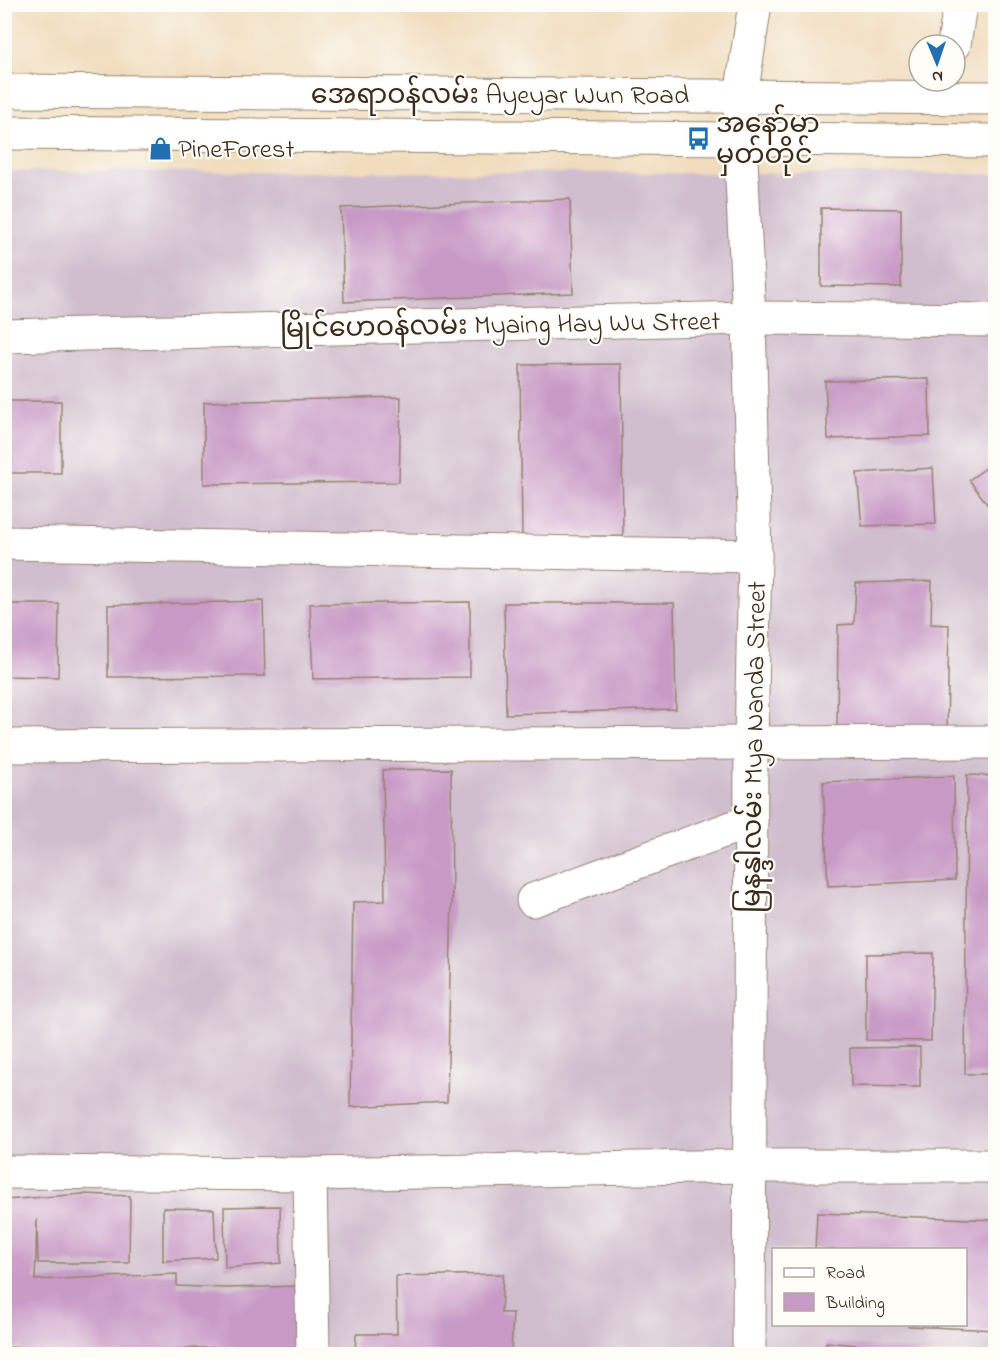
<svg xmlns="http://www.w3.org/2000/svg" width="1000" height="1359" font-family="'Indie Flower','Noto Sans Myanmar',sans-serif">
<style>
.industrial{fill:#d0bdce;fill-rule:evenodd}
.building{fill:#c89ac6}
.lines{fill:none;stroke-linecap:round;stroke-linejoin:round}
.minor-casing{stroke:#96846e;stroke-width:35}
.major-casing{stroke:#96846e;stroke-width:35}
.minor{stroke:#fff;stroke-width:33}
.major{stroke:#fff;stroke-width:33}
.labels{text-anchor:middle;stroke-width:4.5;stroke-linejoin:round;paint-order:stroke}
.street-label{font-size:27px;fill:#3b2a1e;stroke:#fdfcf7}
.poi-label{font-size:27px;fill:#3b2a1e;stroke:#fdfcf7;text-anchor:start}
</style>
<rect width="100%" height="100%" fill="#fdfcf7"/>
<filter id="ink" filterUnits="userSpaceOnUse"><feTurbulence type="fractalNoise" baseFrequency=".0167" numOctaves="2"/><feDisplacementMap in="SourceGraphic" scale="12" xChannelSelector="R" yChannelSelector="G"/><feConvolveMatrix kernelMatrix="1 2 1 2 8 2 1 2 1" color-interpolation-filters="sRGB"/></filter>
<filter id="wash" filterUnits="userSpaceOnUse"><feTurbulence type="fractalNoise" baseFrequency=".008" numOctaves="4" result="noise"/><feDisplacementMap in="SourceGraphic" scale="24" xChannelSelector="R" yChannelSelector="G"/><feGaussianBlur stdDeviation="1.35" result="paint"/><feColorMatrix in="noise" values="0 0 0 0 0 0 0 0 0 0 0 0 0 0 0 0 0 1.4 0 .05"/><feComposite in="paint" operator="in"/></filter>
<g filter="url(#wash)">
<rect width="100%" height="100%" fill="#f1ddbe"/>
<path class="industrial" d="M5,171L995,174V1354H5ZM774,1250H966V1324H774Z"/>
<g id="blocks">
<g class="building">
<polygon points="570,199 573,293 344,302 341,208"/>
<polygon points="821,208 901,209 901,287 821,286"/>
<polygon points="621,364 623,536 522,537 520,365"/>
<polygon points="929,379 930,436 828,439 825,381"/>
<polygon points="401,397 399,482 204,484 204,402"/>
<rect x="4" y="401" width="57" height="72"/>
<polygon points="996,461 996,516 969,480"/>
<polygon points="933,468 936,524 862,526 857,473"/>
<polygon points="932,581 931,624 949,625 947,732 837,732 838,625 854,624 856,583"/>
<polygon points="263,601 265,676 108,677 108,605"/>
<polygon points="470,602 470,677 313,679 310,604"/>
<polygon points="504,603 674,603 676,709 506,714"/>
<polygon points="4,604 59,604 58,677 4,676"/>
<polygon points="451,769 452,898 447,1102 350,1107 353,902 385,901 383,770"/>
<polygon points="967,775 996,776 996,1074 965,1074"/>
<polygon points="954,776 955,880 828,886 823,782"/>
<polygon points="933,953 931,1041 866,1040 866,954"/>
<polygon points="920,1047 920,1087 851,1086 850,1048"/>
<polygon points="83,1194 130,1196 129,1263 38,1263 37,1219 35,1280 177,1274 177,1286 226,1288 298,1286 298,1354 228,1354 224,1347 177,1349 177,1354 22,1354 22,1347 4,1348 5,1200"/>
<polygon points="280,1206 281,1263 225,1268 224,1207"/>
<polygon points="163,1208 214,1209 216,1258 163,1261"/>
<polygon points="817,1213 996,1220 996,1330 908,1326 908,1324 966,1324 966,1250 815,1250"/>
<polygon points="503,1274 501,1313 513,1313 511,1354 355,1354 356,1334 397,1334 396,1276"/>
<polygon points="826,1342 935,1353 934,1354 825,1354"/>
</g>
</g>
</g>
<g filter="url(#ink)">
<use href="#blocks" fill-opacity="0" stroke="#96846e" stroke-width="1.5"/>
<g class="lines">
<defs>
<g id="minor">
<polyline points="954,45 960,4"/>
<polyline points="4,336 749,318 996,320"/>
<polyline points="4,543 755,556"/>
<polyline points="4,746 996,742"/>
<polyline points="533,900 751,821"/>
<polyline points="4,1172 310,1174 749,1166 996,1166"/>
<polyline points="310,1174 313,1354"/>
<polyline points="749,1354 751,743 755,556 749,318 740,139 741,96 755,4"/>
</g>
<g id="major">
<polyline points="4,91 996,98"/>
<polyline points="4,133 996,141"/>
</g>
</defs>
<use href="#minor" class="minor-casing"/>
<use href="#major" class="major-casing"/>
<use href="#minor" class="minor"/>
<use href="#major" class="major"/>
</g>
</g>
<defs>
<symbol id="bus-bare" viewBox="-9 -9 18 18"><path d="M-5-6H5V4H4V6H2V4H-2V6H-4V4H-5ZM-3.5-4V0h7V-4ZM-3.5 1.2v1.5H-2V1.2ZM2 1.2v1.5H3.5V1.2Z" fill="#1f6fb2" stroke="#fdfcf7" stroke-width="2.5" paint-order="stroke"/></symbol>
<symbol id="shop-bare" viewBox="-9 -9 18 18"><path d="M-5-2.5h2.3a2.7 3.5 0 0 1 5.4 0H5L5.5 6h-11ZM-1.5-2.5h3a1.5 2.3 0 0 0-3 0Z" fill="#1f6fb2" stroke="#fdfcf7" stroke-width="2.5" paint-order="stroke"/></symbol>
</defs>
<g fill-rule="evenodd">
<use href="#bus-bare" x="682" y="122" width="33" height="33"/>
<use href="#shop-bare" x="144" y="132" width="33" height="33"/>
</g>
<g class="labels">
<g class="street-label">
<text x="500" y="103">အေရာဝန်လမ်း Ayeyar Wun Road</text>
<text transform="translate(500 324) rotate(-1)" y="9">မြိုင်ဟေဝန်လမ်း Myaing Hay Wu Street</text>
<text transform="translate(753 747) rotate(-89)" y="9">မြနန္ဒါလမ်း Mya Nanda Street</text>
</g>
<g class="poi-label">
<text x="716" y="132">အနော်မာ<tspan x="716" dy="31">မှတ်တိုင်</tspan></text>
<text x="178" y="157">PineForest</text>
</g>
</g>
<rect width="1000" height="1359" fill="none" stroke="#fdfcf7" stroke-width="24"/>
<rect x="772" y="1248" width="195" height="78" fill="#fdfcf7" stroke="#afa8a0" stroke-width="1.5"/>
<rect x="784" y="1268" width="30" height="9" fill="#ffffff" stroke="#afa8a0" stroke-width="1.5"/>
<text x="826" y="1278" font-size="18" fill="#3b2a1e">Road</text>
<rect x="784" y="1293" width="30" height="18" fill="#c89ac6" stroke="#afa8a0" stroke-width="1.5"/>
<text x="826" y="1308" font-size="18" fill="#3b2a1e">Building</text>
<g transform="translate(937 63) rotate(178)"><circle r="28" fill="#fdfcf7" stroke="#afa8a0" stroke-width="1.5"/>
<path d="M0-4.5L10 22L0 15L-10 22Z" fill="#1f6fb2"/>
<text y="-9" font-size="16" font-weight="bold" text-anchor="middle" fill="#3b2a1e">N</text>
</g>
</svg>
